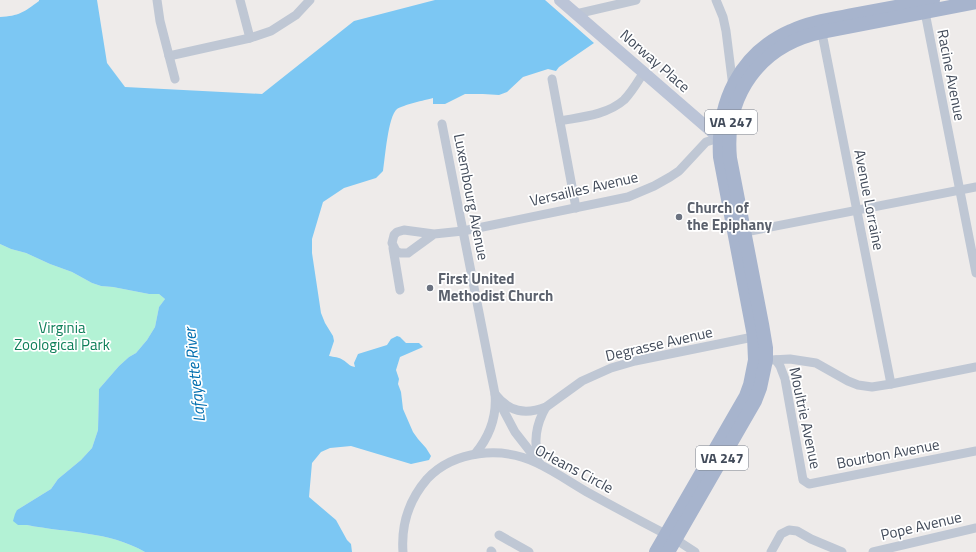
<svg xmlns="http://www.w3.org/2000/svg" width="976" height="552" font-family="'Titillium Web',sans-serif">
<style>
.green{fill:#b3f2d5}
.water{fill:#7cc7f3}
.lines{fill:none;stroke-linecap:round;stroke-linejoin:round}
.street{stroke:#bfc7d4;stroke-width:9}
.secondary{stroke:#bbc4d7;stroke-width:12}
.primary{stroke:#a7b4cd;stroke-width:14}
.worship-dot{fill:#6b7280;stroke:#fff;stroke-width:1.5}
.labels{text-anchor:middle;stroke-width:3.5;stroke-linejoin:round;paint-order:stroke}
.shield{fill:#fff;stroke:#7b818c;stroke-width:1}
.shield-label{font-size:14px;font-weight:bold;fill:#424b5a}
.street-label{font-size:15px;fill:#424b5a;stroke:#fff}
.worship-label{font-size:15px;font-weight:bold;fill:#5b616d;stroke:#fff;text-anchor:start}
.park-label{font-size:15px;fill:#0e7f59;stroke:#fff}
.water-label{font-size:16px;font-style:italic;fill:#006eaf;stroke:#fff}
</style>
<rect width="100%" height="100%" fill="#eeebea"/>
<path class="green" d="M0,244L11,249L26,253L50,264L72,272L92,283L101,286L113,287L149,294H159L165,299L159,307L155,327L147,340L136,353L129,357L119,366L99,389L98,430L92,448L81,460L58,479L51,489L17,510L18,525H27C67,533 109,531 145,552H0Z"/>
<path class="water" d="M39,0H97L107,63L125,87L262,94L354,21L435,0H545L594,43L559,67L556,71L548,69L523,77L507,92L499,95L483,94H465L445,104H433V98C425,100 403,105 397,109C388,116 385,159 383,171L376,178L344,188L323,202L312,239V253L321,313L325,323L333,336L334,341L329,356C334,357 339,357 343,360C348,363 349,366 355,367L354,363L358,354L387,345L391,339L397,336L400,337L406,343H419L423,347L400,357L396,370L399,379L398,384L401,392L403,409L413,432L418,439L426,448L431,456L429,460L411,464L351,446L330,448L321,452L312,463L309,497L336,520L347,540L351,544L352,552H145C109,531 67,533 27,525H18L13,521L15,514L17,510L51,489L58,479L81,460L92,448L98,430L99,389L119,366L129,357L136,353L147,340L155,327L159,307L165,299L159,294H149L113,287L101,286L92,283L72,272L50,264L26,253L11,249L0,244V17C19,16 24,12 39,1Z"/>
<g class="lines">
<g class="street">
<polyline points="157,0 160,21 175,79"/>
<polyline points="240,0 250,38"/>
<polyline points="716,0 723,17 726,31 733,87"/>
<polyline points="924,7 976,273"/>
<polyline points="576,14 636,0"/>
<polyline points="821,28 891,384"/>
<polyline points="169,56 250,38 271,31 296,15 310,0"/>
<polyline points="552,79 576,208"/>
<path d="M560,121C581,117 607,115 624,100C632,92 638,81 644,72"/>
<path d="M442,124L495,394C497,417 490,436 475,454"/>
<polyline points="740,233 976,187"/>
<polyline points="434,234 404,230 397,232 394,235 392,243 396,251 400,253 408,253 434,234 463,231 628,197 654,186 670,177 679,171 706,142 719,138"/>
<polyline points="393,248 400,290"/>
<polyline points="771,360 790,359 816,363 848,381 858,385 872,387 891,384 976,367"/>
<polyline points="776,360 780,366 785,379 803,480 809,484 976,451"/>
<path d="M495,394C509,412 525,415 546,407L582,381L611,368L635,361L758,336"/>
<polyline points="498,400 515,432 540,464"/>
<path d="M539,461C533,442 536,424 546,407"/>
<polyline points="499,535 529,552"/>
<polyline points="491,551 492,552"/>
<path d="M403,552C401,525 409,500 427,479C454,450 502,446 537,463C554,471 570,482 587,492C616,508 646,524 675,539L695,552"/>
<polyline points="771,552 781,534 789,530 797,531 811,539 842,552"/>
<polyline points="873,552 976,528"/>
</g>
<polyline class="secondary" points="560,0 725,143"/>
<g class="primary">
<path d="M656,552L746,396L750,385L755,360L754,336L720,157C717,103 739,54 791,31C810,22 832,19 853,15C879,10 906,5 933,0"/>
<path d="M668,552L755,401L760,388L766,360V348L762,324L730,158C724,95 760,45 822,32L976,2"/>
</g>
</g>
<g class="worship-dot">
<circle cx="679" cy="217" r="4"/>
<circle cx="430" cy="288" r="4"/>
</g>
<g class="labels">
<g class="shield">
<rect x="705" y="110" width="52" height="24" rx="3"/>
<rect x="696" y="446" width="52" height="24" rx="3"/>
</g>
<g class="shield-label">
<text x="731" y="127">VA 247</text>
<text x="722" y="463">VA 247</text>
</g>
<g class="street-label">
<text transform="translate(655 61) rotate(41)" y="5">Norway Place</text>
<text transform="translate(951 75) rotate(79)" y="5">Racine Avenue</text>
<text transform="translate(584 189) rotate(-13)" y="5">Versailles Avenue</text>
<text transform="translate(471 197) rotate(79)" y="5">Luxembourg Avenue</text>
<text transform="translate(869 200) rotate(79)" y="5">Avenue Lorraine</text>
<text transform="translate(659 344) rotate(-13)" y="5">Degrasse Avenue</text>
<text transform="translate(805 418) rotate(78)" y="5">Moultrie Avenue</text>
<text transform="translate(888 454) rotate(-11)" y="5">Bourbon Avenue</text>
<text transform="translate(574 469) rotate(28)" y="5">Orleans Circle</text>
<text transform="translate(921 526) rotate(-13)" y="5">Pope Avenue</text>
</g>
<g class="worship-label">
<text x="687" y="213">Church of<tspan x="687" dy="17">the Epiphany</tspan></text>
<text x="438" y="284">First United<tspan x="438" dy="17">Methodist Church</tspan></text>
</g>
<g class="park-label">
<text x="62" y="333">Virginia<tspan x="62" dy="17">Zoological Park</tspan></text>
</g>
<g class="water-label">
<text transform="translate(194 375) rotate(-96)" y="6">Lafayette River</text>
</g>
</g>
</svg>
